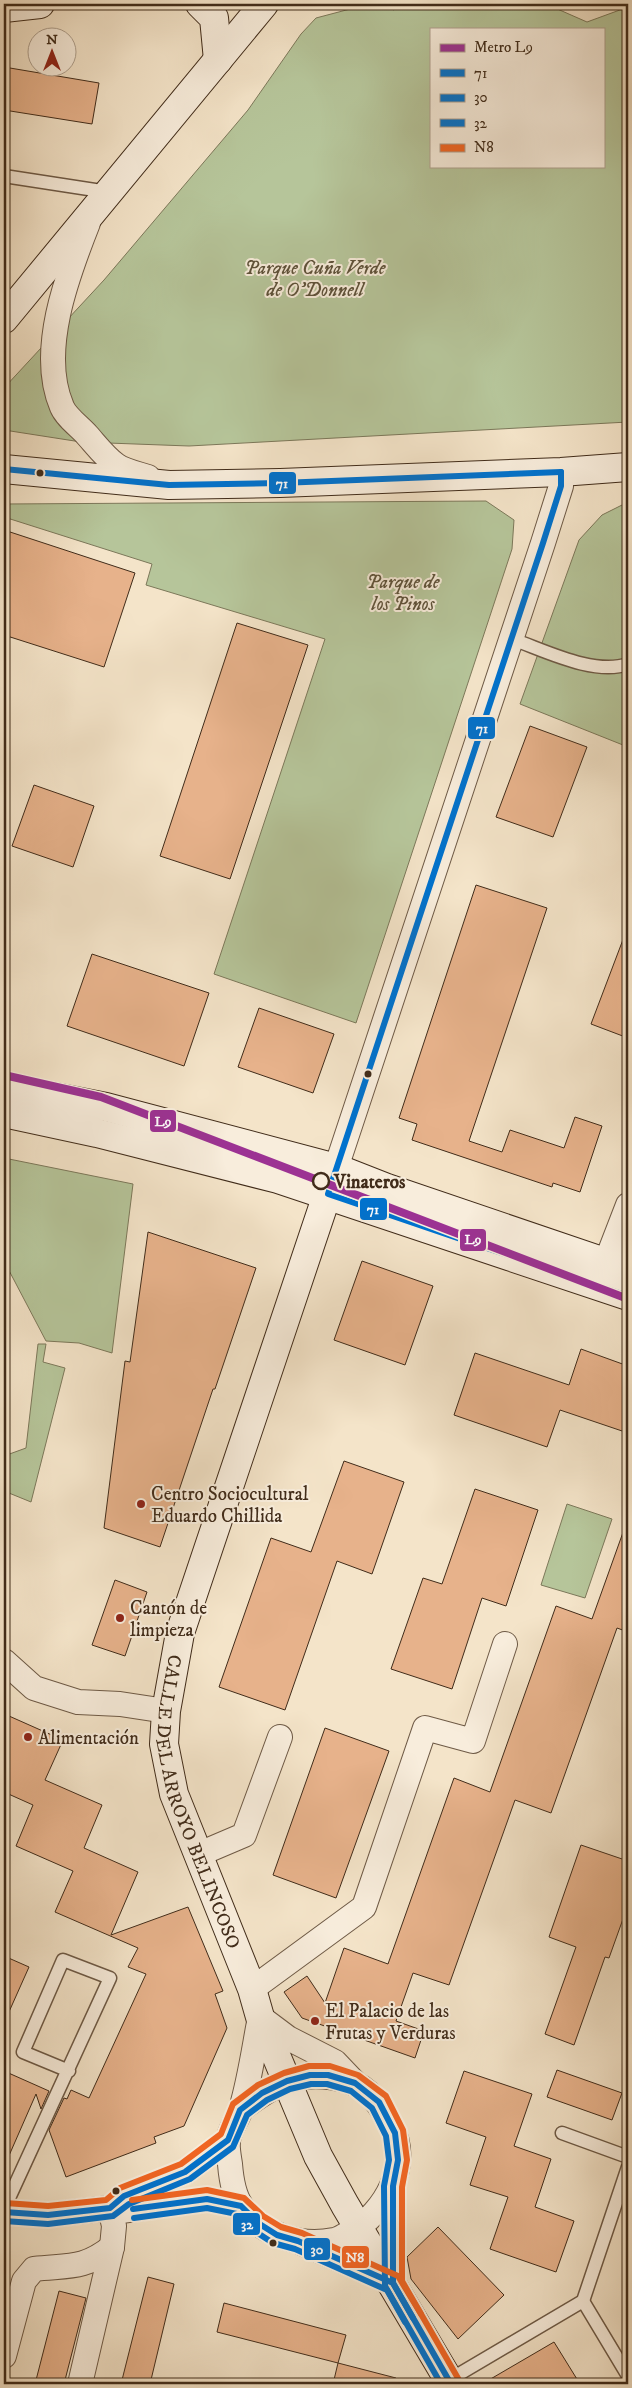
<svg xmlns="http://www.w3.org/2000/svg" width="632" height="2388" font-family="'IM FELL DW Pica',serif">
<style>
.green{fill:#b6c59a;stroke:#7c785a;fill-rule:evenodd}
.building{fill:#e7b28b;stroke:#412c1a}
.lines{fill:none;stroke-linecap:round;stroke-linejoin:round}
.lane-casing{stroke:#6e5a46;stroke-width:15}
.street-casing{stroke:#6e5a46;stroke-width:26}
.secondary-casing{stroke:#412c1a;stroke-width:30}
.lane{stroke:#f8eddc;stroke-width:12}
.street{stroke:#f8eddc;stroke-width:24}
.secondary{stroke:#f8eddc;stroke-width:28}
.bus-1-casing{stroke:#f8eddc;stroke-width:10}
.bus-2-casing{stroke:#f8eddc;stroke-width:10}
.bus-3-casing{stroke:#f8eddc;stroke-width:10}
.bus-4-casing{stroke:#f8eddc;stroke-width:10}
.bus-1{stroke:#0072ce;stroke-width:6}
.bus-2{stroke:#0072ce;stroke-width:6}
.bus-3{stroke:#0072ce;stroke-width:6}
.bus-4{stroke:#f26522;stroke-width:6}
.metro-1-casing{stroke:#f8eddc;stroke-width:11}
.metro-1{stroke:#9c3293;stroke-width:8}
.bus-dot{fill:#412c1a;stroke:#f8eddc;stroke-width:2}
.stop-dot{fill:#f8eddc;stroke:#412c1a;stroke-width:2.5}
.poi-dot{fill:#8f2418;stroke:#f8eddc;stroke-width:2}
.labels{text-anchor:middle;stroke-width:4;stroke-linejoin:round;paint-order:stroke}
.park-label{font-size:19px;font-style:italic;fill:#5e523a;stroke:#f8eddc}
.stop-label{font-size:19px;font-weight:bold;fill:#412c1a;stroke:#f8eddc;text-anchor:start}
.poi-label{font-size:19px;fill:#412c1a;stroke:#f8eddc;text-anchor:start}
.street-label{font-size:19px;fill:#412c1a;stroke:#f8eddc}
.line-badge{stroke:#f8eddc;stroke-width:2}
.badge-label{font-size:14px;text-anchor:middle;font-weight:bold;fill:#fff}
</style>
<rect width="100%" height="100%" fill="#f4e4c9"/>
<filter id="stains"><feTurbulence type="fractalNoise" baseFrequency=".004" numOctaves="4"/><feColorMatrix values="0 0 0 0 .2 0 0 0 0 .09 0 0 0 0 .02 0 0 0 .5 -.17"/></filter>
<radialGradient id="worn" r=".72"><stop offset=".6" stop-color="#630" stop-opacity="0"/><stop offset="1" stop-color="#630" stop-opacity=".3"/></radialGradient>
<g class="green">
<path d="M369,4H391L393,10L409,4H546L587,22L628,7V422L189,446L81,442L4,430V388L104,280L248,110L301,34L316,18ZM431,29H603V166H431Z"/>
<polygon points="486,501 514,520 512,549 356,1023 214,974 325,639 146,585 152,564 4,517 4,504"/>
<polygon points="628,502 628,747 520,704 579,540 602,515"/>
<polygon points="4,1158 133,1184 112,1353 79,1343 46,1341 4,1261"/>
<polygon points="38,1344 46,1344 43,1362 65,1368 31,1502 4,1491 4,1456 26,1448"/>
<polygon points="567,1504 612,1519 585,1598 541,1585"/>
</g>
<g class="building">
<polygon points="4,67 99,83 92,124 4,110"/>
<polygon points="4,530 135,573 104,667 4,635"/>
<polygon points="237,623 308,645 230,879 160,856"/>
<polygon points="530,726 587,747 553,837 496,817"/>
<polygon points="34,785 94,806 73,867 12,846"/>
<polygon points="476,885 547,908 469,1141 502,1152 510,1130 564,1148 575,1117 602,1126 580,1192 553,1183 552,1187 412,1140 417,1124 399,1118"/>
<polygon points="627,929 628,929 628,1038 591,1024"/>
<polygon points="92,954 209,993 184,1066 67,1026"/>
<polygon points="259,1008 334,1034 313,1093 238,1067"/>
<polygon points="148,1232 256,1268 215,1389 213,1389 160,1547 104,1528 125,1361 130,1362"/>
<polygon points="362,1261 433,1286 405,1365 334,1340"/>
<polygon points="581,1349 628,1366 628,1433 560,1410 547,1447 454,1415 475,1353 569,1385"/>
<polygon points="344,1461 404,1482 372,1574 337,1561 285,1710 219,1687 271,1538 311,1552"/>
<polygon points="475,1489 538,1510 506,1606 482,1598 452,1689 391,1669 423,1578 442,1584"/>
<polygon points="626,1524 628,1524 628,1632 617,1628 551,1813 515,1800 449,1985 413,1973 396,2021 424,2031 415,2058 302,2018 284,1992 307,1976 325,2003 344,1948 388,1964 454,1778 490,1792 556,1606 592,1619"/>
<polygon points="115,1580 147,1592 125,1656 92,1645"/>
<polygon points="9,1716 63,1740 45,1780 102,1805 84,1848 138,1872 111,1935 188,1907 223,1991 215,1994 227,2028 184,2126 154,2137 156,2143 66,2177 49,2130 64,2098 67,2099 71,2090 89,2098 146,1974 128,1967 138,1948 55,1912 73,1871 16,1846 33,1805 4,1792 4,1727"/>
<polygon points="325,1728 389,1751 336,1898 273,1875"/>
<polygon points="581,1845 628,1861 628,1905 609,1958 605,1957 574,2045 545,2034 576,1947 549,1937"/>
<polygon points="4,1956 29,1967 4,2023"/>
<polygon points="557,2070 622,2093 612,2120 547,2097"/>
<polygon points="4,2071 49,2091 41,2109 36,2094 4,2167"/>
<polygon points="464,2071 532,2094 514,2146 551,2159 535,2207 574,2221 556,2272 490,2249 508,2197 470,2185 486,2137 446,2123"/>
<polygon points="438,2227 504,2295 458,2339 411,2279 407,2257"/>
<polygon points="148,2277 174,2284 150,2384 121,2384"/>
<polygon points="59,2291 86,2298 64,2384 35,2384"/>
<polygon points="224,2303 346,2335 338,2363 217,2332"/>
<polygon points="554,2342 580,2384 482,2384"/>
<polygon points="338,2363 396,2378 396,2384 333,2384"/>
</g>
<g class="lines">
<defs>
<g id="lane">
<polyline points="4,176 108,192"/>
<path d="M512,639C544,650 594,676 628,664"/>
<polyline points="562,2133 628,2157"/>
<polyline points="4,2209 110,1978 63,1960 23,2052 69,2071"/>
<polyline points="583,2301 628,2376"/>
<polyline points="449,2380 583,2301 628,2167"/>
</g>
<g id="street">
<path d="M88,223C67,276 38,352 62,407C66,417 80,427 87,435C96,445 105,457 116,465C124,471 139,474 148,477"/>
<polyline points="336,1168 543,543 561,486 561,472"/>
<polyline points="599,1280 628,1205"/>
<polyline points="4,1661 34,1688 78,1702 120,1704 166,1711"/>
<polyline points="197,1855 244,1835 280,1737"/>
<polyline points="252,1989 364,1907 425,1728 473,1741 505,1644"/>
<path d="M240,2110C277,2082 301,2068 348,2081C370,2088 382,2107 391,2126C412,2165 385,2212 351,2232C346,2234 340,2239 334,2240C300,2247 263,2235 242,2207C234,2196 231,2177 230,2164C229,2157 227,2148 228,2141C229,2131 237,2120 241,2109C250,2079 254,2048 260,2017L288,2038L335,2062L355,2083"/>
<polyline points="110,2208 124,2196 185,2172 228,2140"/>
<polyline points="4,2212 48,2215 110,2208 121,2211 207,2199 241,2206"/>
<polyline points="302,2243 393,2283 393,2186"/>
<path d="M4,2356L24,2281L34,2269C68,2265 83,2270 112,2247"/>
<polyline points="80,2384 112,2247 114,2226 110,2208"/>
</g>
<g id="secondary">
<polyline points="200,4 214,18 218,60"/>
<polyline points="4,8 40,4"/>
<polyline points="4,319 264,4"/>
<polyline points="4,469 169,485 280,483 561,472 628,467"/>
<polyline points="4,1087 106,1107 336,1168 387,1188 628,1270"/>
<polyline points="4,1113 97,1133 278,1179 628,1296"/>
<path id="s1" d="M336,1168L180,1633L166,1711L164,1744L174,1794L252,1989L260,2017L318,2156L345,2205L451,2384"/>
</g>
</defs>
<use href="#lane" class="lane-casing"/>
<use href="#street" class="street-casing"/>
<use href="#secondary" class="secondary-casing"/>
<use href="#lane" class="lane"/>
<use href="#street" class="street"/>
<use href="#secondary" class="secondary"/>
<defs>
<g id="bus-1">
<polyline points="4,469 169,485 280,483 561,472"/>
<polyline points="561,472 561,486 543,543 328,1194 628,1296"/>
</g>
<g id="bus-2">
<polyline points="133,2209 207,2199 241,2206 258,2223 277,2235 298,2241 393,2283 413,2318"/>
<polyline points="4,2212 48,2215 110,2208 124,2196 185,2172 228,2140 240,2110 262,2093 287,2081 310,2075 328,2075 355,2083 379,2102 395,2133 398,2160 393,2186 393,2283 451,2384"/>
</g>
<g id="bus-3">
<polyline points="134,2218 207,2208 237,2214 253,2230 273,2243 295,2249 387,2290 405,2322"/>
<polyline points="4,2221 48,2224 113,2216 129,2204 190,2179 233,2147 247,2115 267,2100 290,2089 311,2084 327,2084 351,2091 372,2108 386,2136 389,2160 384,2186 385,2286 441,2384"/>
</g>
<g id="bus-4">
<polyline points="132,2200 207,2190 244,2198 263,2216 281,2227 302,2233 398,2276 421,2314"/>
<polyline points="5,2203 48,2206 106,2200 120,2188 181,2164 221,2134 233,2104 258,2085 284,2073 309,2066 330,2066 358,2075 386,2096 403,2130 407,2160 402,2187 402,2281 459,2380"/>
</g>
</defs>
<use href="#bus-1" class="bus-1-casing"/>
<use href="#bus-2" class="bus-2-casing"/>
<use href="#bus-3" class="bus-3-casing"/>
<use href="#bus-4" class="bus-4-casing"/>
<use href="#bus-1" class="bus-1"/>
<use href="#bus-2" class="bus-2"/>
<use href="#bus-3" class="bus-3"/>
<use href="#bus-4" class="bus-4"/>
<defs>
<polyline id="metro-1" points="4,1075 101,1097 628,1299"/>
</defs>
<use href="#metro-1" class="metro-1-casing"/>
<use href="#metro-1" class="metro-1"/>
</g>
<g class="bus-dot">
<circle cx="40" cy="473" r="4.5"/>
<circle cx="368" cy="1074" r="4.5"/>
<circle cx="116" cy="2191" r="4.5"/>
<circle cx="273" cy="2243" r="4.5"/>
</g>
<circle class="stop-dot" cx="321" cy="1181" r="8"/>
<g class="poi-dot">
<circle cx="141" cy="1504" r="5"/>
<circle cx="120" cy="1618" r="5"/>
<circle cx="28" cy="1737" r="5"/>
<circle cx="315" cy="2021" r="5"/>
</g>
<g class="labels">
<g class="park-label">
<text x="315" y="274">Parque Cuña Verde<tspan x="315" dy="22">de O'Donnell</tspan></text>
<text x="403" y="588">Parque de<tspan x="403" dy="22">los Pinos</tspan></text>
</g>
<g class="stop-label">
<text x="334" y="1188">Vinateros</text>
</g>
<g class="poi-label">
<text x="151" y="1500">Centro Sociocultural<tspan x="151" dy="22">Eduardo Chillida</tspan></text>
<text x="130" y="1614">Cantón de<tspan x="130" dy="22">limpieza</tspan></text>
<text x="38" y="1744">Alimentación</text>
<text x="325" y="2017">El Palacio de las<tspan x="325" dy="22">Frutas y Verduras</tspan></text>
</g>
<g class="street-label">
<text dy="7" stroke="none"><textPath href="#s1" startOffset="666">CALLE DEL ARROYO BELINCOSO</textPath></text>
</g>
</g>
<g class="line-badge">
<rect x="268" y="471" width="29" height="24" rx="5" fill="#0072ce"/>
<rect x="467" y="716" width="29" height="24" rx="5" fill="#0072ce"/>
<rect x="149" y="1109" width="28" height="24" rx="5" fill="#9c3293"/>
<rect x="359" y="1197" width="29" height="24" rx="5" fill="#0072ce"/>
<rect x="459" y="1228" width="28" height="24" rx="5" fill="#9c3293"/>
<rect x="232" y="2212" width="29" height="24" rx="5" fill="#0072ce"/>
<rect x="303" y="2237" width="28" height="24" rx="5" fill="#0072ce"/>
<rect x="341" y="2245" width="29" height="24" rx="5" fill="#f26522"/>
</g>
<g class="badge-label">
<text x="282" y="488">71</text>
<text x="482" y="733">71</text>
<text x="163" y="1126">L9</text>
<text x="373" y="1214">71</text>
<text x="473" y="1244">L9</text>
<text x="247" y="2229">32</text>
<text x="317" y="2254">30</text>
<text x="355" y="2262">N8</text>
</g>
<rect width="632" height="2388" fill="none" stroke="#f4e4c9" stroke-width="20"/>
<rect x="5" y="5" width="622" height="2378" fill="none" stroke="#412c1a" stroke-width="2.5"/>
<rect x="10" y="10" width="612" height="2368" fill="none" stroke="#412c1a"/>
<rect x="430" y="28" width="175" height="140" fill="#f8eddc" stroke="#afa08e"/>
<rect x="440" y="44" width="25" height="8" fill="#9c3293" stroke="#afa08e"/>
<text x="474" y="52" font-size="15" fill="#412c1a">Metro L9</text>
<rect x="440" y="69" width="25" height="8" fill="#0072ce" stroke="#afa08e"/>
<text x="474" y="78" font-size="15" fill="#412c1a">71</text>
<rect x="440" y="94" width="25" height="8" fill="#0072ce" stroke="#afa08e"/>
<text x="474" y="102" font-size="15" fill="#412c1a">30</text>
<rect x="440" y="119" width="25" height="8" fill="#0072ce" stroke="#afa08e"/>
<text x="474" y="128" font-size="15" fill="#412c1a">32</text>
<rect x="440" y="144" width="25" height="8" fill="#f26522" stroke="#afa08e"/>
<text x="474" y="152" font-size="15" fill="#412c1a">N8</text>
<g transform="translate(52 52)"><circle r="24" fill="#f8eddc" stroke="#afa08e"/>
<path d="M0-4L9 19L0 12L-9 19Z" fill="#8f2418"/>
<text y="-8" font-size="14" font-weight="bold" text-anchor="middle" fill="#412c1a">N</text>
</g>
<rect width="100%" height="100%" filter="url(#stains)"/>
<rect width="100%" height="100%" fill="url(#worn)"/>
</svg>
